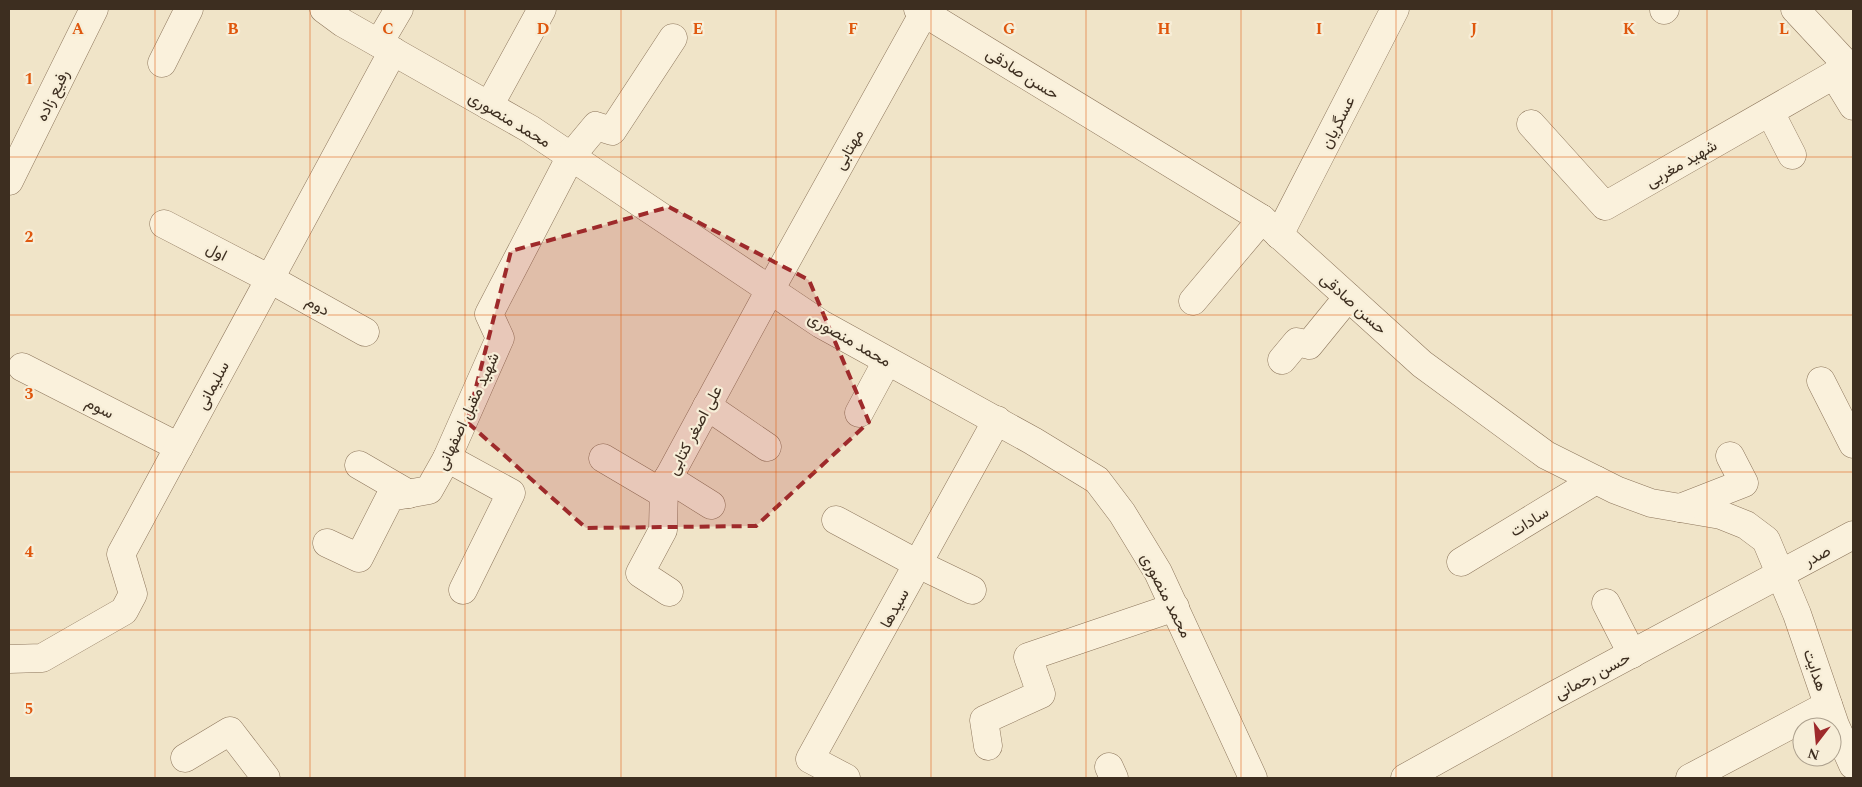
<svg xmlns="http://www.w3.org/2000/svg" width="1862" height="787" font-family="Spectral,Vazirmatn,serif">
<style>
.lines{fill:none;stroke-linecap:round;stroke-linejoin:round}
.minor-casing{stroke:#8d765c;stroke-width:29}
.minor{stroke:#faf1dc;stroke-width:28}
.marked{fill:#9e2a2b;fill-opacity:0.2;stroke:#9e2a2b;stroke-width:4;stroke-dasharray:10 6;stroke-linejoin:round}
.grid{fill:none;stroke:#df570d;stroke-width:1;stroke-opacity:0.55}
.labels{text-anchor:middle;stroke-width:4.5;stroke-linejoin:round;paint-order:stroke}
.street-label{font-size:16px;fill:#3d2e20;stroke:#f7eed8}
.grid-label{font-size:16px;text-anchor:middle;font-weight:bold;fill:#df570d;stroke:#f7eed8;stroke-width:4.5;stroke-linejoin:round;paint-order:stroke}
</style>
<rect width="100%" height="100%" fill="#f0e4c8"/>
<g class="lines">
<defs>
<g id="minor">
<polyline points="324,9 343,23 530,129 821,324 1033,441 1097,480 1122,513 1158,572 1253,778"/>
<polyline points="918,9 1262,219 1422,364 1546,455 1616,490 1651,503 1721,515 1746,525 1766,540 1797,614 1835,725 1853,765"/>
<polyline points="1795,9 1849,67"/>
<polyline points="1664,10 1665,9"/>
<polyline points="379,43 399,9"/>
<polyline points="162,63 189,9"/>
<polyline points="1834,75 1853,106"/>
<polyline points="489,106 542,9"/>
<polyline points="1770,112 1792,155"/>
<polyline points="1531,124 1605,206 1853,64"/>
<polyline points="9,181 94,9"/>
<polyline points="164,224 270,279 365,332"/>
<polyline points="1279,235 1395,9"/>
<polyline points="1193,301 1262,219"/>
<polyline points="1282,360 1297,342 1309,345 1348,297"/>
<polyline points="22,367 179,447"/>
<polyline points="1821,381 1853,444"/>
<polyline points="707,406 767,447"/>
<polyline points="859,413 887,361"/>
<polyline points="447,458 511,493 463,590"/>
<polyline points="603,458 664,494"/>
<polyline points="359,465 409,494"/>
<polyline points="668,478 711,505"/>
<polyline points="1680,508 1744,483 1730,456"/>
<polyline points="836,520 918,564 972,590"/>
<polyline points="327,543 359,558 390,497 429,490 447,458 500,338 489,314 571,156 596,126 612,131 673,38"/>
<polyline points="1461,562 1596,480"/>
<polyline points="669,592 640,573 663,530 664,486 770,290 926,9"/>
<polyline points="1606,603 1632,654"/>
<polyline points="9,659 42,658 124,611 133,594 121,554 393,51"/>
<polyline points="988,746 984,720 1041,694 1028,657 1175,607"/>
<polyline points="185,758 230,731 266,778"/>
<polyline points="1109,767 1114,778"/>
<polyline points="846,778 810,759 997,420"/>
<polyline points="1405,778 1551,697 1853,535"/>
<polyline points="1690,778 1828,705"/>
</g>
</defs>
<use href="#minor" class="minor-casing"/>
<use href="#minor" class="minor"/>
</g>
<path class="marked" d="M669,207L809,280L869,422L756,526L586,528L467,422L511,251Z"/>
<path class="grid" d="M155,9V778M310,9V778M465,9V778M621,9V778M776,9V778M931,9V778M1086,9V778M1241,9V778M1396,9V778M1552,9V778M1707,9V778M9,157H1853M9,315H1853M9,472H1853M9,630H1853"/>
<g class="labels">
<g class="street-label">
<text transform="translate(1023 73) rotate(32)" y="6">حسن صادقی</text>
<text transform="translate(52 95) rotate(-64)" y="6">رفیع زاده</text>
<text transform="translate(510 119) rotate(31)" y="6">محمد منصوری</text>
<text transform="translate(1337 122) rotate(-63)" y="6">عسگریان</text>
<text transform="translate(848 149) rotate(-61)" y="6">مهتابی</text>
<text transform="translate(1681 163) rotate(-30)" y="6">شهید مغربی</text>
<text transform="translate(217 251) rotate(27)" y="6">اول</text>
<text transform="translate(1354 303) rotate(42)" y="6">حسن صادقی</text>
<text transform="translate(318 305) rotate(29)" y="6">دوم</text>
<text transform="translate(850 339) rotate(30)" y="6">محمد منصوری</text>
<text transform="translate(212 385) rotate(-62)" y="6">سلیمانی</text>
<text transform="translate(100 407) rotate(27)" y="6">سوم</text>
<text transform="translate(467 411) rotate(-65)" y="6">شهید مقبل اصفهانی</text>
<text transform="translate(694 430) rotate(-62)" y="6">علی اصغر کتابی</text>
<text transform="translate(1529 521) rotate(-32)" y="6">سادات</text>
<text transform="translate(1817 555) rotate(-28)" y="6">صدر</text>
<text transform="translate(1167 595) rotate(63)" y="6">محمد منصوری</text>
<text transform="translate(894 608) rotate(-61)" y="6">سیدها</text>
<text transform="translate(1816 670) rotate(71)" y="6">هدایت</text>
<text transform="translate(1592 675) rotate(-28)" y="6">حسن رحمانی</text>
</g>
</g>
<g class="grid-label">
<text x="78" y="34">A</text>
<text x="233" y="34">B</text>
<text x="388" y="34">C</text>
<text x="543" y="34">D</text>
<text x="698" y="34">E</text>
<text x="853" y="34">F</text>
<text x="1009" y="34">G</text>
<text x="1164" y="34">H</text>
<text x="1319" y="34">I</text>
<text x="1474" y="34">J</text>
<text x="1629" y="34">K</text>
<text x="1784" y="34">L</text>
<text x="29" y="84">1</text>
<text x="29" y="242">2</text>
<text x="29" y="399">3</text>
<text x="29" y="557">4</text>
<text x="29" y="714">5</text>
</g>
<rect width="1862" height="787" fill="none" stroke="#3d2e20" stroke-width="20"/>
<g transform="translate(1817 742) rotate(196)"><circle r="24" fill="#f7eed8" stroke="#ada18e"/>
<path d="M0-4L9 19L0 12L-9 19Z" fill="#9e2a2b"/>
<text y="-8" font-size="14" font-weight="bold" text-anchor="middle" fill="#3d2e20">N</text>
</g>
</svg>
